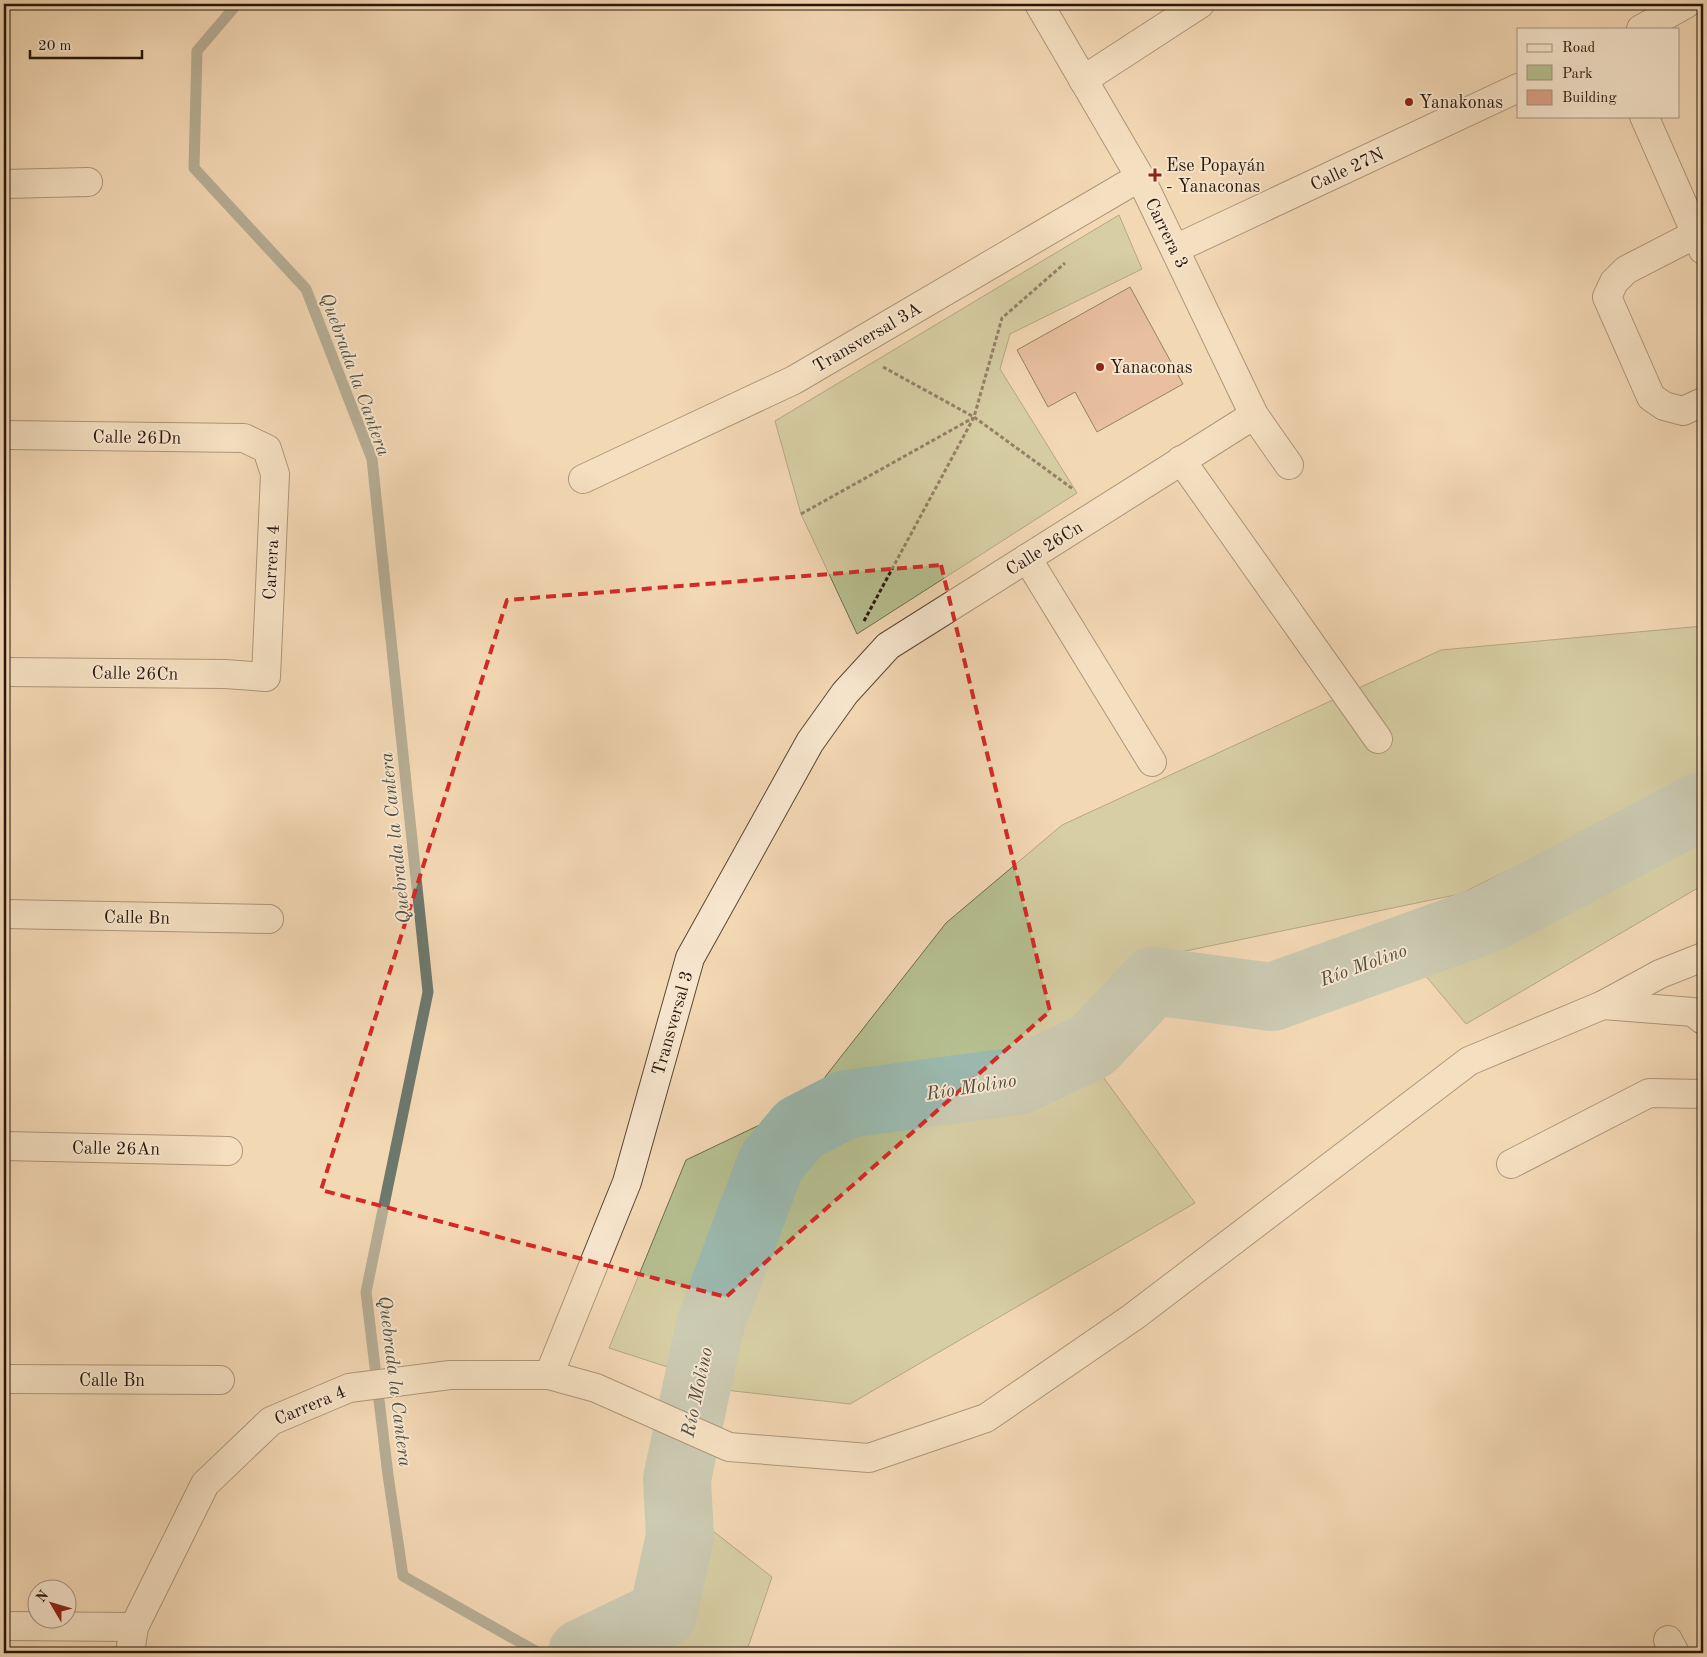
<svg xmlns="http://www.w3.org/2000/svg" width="1707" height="1657" font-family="'Old Standard TT',serif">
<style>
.green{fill:#b6c091;stroke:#6e6b4e}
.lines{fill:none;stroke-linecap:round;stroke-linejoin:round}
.stream{stroke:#6d786d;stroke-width:11}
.river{stroke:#9bb9af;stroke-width:68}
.building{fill:#dca288;stroke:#27160a}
.minor-casing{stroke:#5a4634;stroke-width:30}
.path{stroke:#27160a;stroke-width:3;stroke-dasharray:4 2.5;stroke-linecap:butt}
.minor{stroke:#f7e6ce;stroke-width:28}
.marked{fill:none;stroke:#d62828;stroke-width:4;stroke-dasharray:10 6;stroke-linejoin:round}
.poi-dot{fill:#8f2418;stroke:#f7e6ce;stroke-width:2}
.labels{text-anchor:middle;stroke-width:4;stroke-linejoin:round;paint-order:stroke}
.poi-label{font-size:18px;fill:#27160a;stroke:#f7e6ce;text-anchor:start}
.street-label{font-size:18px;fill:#27160a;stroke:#f7e6ce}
.water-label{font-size:19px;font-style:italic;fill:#504f44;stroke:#f7e6ce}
</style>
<rect width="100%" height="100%" fill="#f3d8b4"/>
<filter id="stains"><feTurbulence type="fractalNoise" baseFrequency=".004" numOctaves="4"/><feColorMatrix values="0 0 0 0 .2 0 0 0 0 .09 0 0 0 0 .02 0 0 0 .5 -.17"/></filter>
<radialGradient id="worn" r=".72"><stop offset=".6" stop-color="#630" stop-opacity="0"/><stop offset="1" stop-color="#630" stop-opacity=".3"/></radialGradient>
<g class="green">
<polygon points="1119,215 1142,269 1010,334 1000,369 1077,493 857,634 801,514 775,421"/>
<polygon points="1703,626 1703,775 1460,894 1147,959 1103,1011 1018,1062 800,1111 752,1165 680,1371 609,1348 686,1160 791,1110 814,1091 946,923 1062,825 1441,650"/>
<polygon points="1703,818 1703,885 1466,1024 1425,975 1562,902"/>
<polygon points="1093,1063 1195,1203 850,1404 725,1390 797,1156 892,1114 1022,1095"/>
<polygon points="695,1517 772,1577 746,1653 622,1653 679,1624"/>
</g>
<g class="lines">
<polyline class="stream" points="237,4 197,51 194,168 306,289 372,459 428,992 366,1292 388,1475 403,1576 539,1653"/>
<polyline class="river" points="582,1653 663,1614 680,1536 677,1479 710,1325 771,1163 799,1129 847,1104 1018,1081 1092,1046 1153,981 1272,997 1488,919 1703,805"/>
</g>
<polygon class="building" points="1130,287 1183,384 1097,432 1075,392 1048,407 1017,350"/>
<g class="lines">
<defs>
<g id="minor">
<polyline points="1039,4 1140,177 1254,415 1289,465"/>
<polyline points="1641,29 1686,4"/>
<polyline points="1083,80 1200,4"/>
<polyline points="1644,116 1703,250"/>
<polyline points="4,184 88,182"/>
<polyline points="1696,234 1626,270 1614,282 1607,297 1651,397 1664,406 1683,411 1703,402"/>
<polyline points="1175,249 1518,88"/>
<polyline points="4,435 244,438 267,449 275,474 266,677 225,674 4,672"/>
<polyline points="1181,460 1378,739"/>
<polyline points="583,479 794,380 1140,177"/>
<polyline points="1027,558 1152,762"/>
<polyline points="4,914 269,919"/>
<polyline points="1603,1005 1693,1012 1703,1020"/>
<polyline points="4,1146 228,1151"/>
<polyline points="1511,1164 1649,1093 1703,1094"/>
<polyline points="549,1375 627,1182 690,958 810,742 845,693 888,646 1254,415"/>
<polyline points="4,1379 220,1380"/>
<polyline points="4,1626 134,1627"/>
<polyline points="1668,1640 1675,1653"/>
<polyline points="130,1653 134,1627 205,1484 271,1421 349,1388 450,1375 549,1375 596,1388 729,1447 869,1458 986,1418 1133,1317 1469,1061 1603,1005 1660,974 1703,957"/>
</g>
</defs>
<use href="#minor" class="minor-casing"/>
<g class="path">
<polyline points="883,367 974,417 1073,489"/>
<polyline points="801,514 973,418"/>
<polyline points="864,621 974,417 1002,318 1065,263"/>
</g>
<use href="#minor" class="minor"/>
</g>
<path d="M0 0H1707V1657H0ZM941,565L1050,1011L726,1297L321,1190L507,600Z" fill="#f3d8b4" fill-opacity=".55" fill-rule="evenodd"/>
<path class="marked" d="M941,565L1050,1011L726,1297L321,1190L507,600Z"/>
<g class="poi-dot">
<circle cx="1409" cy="102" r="5"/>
<path d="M1152.5 167.5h5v5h5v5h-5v5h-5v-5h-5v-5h5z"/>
<circle cx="1100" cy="367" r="5"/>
</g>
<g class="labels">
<g class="poi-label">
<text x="1419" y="108">Yanakonas</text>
<text x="1166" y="171">Ese Popayán<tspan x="1166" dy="21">- Yanaconas</tspan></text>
<text x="1110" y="373">Yanaconas</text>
</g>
<g class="street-label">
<text transform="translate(1347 169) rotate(-25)" y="6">Calle 27N</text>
<text transform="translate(1167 233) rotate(64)" y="6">Carrera 3</text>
<text transform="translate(867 337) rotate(-30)" y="6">Transversal 3A</text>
<text transform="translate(137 437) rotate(1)" y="6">Calle 26Dn</text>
<text transform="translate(1044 548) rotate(-32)" y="6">Calle 26Cn</text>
<text transform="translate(271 562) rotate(-87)" y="6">Carrera 4</text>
<text transform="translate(135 673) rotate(1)" y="6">Calle 26Cn</text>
<text transform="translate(137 917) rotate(1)" y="6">Calle Bn</text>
<text transform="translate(672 1023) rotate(-74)" y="6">Transversal 3</text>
<text transform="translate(116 1148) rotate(1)" y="6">Calle 26An</text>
<text x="112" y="1386">Calle Bn</text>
<text transform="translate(310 1405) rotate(-23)" y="6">Carrera 4</text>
</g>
<g class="water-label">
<text transform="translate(356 374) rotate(70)" y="7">Quebrada la Cantera</text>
<text transform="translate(394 838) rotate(-96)" y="7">Quebrada la Cantera</text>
<text transform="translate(1363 964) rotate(-20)" y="7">Río Molino</text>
<text transform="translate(971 1086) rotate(-9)" y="7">Río Molino</text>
<text transform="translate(396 1381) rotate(83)" y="7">Quebrada la Cantera</text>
<text transform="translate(696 1392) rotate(-78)" y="7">Río Molino</text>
</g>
</g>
<rect width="1707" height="1657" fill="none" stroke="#f3d8b4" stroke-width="20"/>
<rect x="5" y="5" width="1697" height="1647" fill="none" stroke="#27160a" stroke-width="2.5"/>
<rect x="10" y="10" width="1687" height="1637" fill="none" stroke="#27160a"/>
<rect x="1517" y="28" width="162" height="90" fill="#f7e6ce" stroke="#a49380"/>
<rect x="1527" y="44" width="25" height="8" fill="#f7e6ce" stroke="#a49380"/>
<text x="1562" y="52" font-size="15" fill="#27160a">Road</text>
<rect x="1527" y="65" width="25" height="15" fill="#b6c091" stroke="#a49380"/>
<text x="1562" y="78" font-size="15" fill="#27160a">Park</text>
<rect x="1527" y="90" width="25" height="15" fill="#dca288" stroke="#a49380"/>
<text x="1562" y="102" font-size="15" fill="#27160a">Building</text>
<g transform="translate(52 1604) rotate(308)"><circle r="24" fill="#f7e6ce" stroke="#a49380"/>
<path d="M0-4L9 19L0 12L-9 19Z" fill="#8f2418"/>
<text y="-8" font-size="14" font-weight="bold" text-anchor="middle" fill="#27160a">N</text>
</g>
<path d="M30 50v8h112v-8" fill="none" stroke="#27160a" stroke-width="2.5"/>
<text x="38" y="50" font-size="15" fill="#27160a" stroke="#f7e6ce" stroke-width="4" paint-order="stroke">20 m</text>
<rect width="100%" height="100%" filter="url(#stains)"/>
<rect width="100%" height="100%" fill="url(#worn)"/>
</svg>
